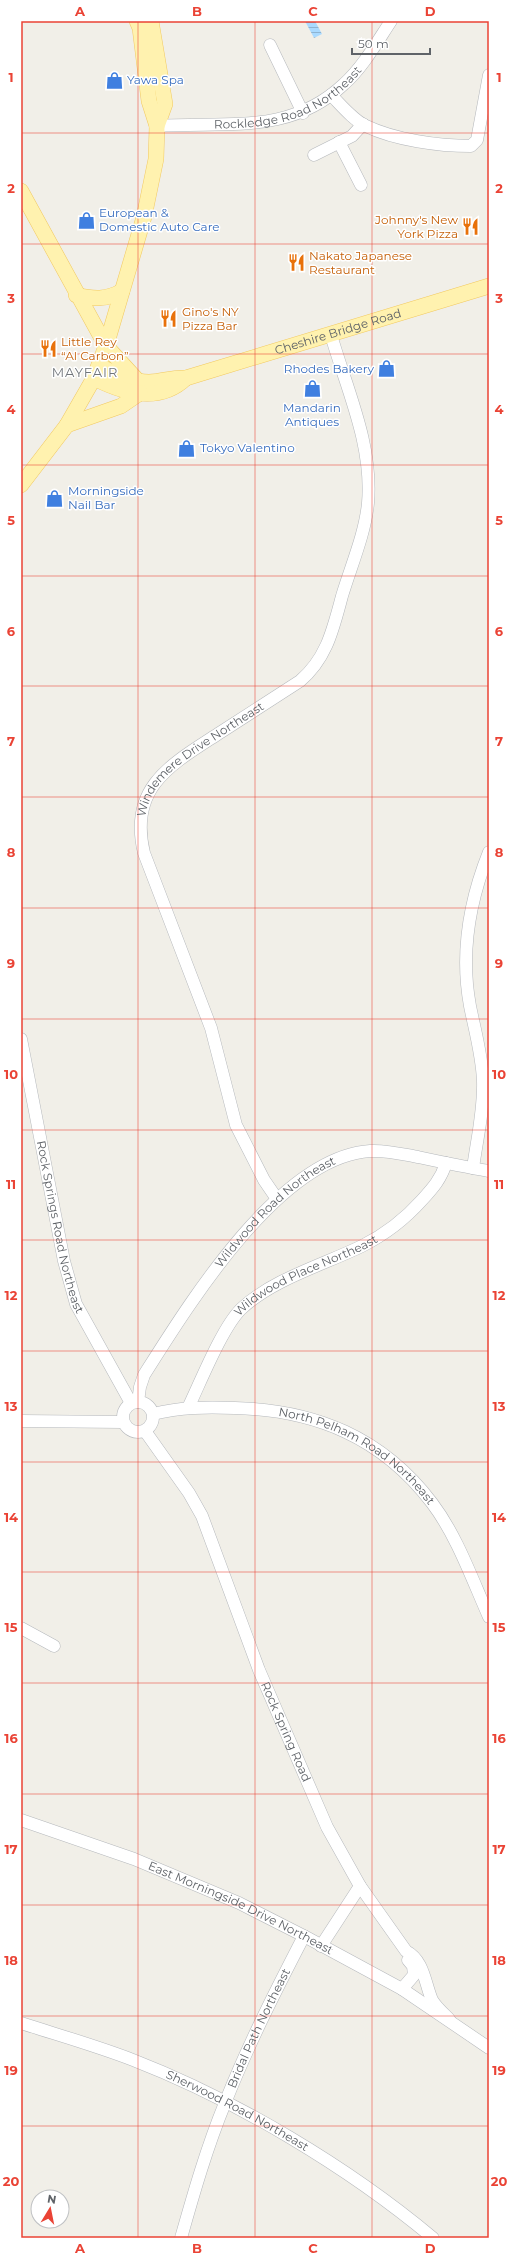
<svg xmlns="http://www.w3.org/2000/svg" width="510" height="2259" font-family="Montserrat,sans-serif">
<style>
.water{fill:url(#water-rules)}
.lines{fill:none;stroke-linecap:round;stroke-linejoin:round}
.minor-casing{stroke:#b5b8bc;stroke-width:13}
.major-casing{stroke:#f2c960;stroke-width:16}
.minor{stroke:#fff;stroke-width:12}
.major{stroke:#fff2af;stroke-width:15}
.grid{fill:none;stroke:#ea4335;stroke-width:1;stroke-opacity:0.55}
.labels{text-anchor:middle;stroke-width:3;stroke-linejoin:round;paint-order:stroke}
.shop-label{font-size:12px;fill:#366cbe;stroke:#fff;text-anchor:start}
.street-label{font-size:12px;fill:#5f6368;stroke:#fff}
.food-label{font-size:12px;fill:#c56008;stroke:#fff;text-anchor:start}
.neighbourhood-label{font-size:13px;letter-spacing:1px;fill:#70757a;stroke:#fff}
.neatline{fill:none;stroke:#ea4335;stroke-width:1.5}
.grid-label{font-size:13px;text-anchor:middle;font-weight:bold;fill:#ea4335}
</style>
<defs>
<pattern id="water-rules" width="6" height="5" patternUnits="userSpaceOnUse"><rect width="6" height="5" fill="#aadaff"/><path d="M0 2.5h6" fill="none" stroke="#8eb4d2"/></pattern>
</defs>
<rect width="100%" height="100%" fill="#f1efe8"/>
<polygon class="water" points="305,21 315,21 322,34 314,38"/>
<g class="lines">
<defs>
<g id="minor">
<polyline points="270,45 303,113"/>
<path d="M331,95C341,105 353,120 366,126C395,140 439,146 471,146L477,140L489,75"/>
<path id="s1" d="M157,126C226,121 289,136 344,84C363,67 377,42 391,21"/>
<polyline points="339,142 361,185"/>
<polyline points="314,155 352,136 363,124"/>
<path id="s2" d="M21,1039L64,1261L76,1304L131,1403"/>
<path d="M473,1168C477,1139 484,1110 483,1081C482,1055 475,1031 470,1006C460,952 469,902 489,852"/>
<path id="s3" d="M277,1199L264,1180L236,1125L211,1028L144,853C128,786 172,764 221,732C247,715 274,698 300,681C327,658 333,629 342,596C351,566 365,534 368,503C373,445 347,390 331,335"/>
<circle cx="138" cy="1417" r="15"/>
<path id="s4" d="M138,1402L140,1387L144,1375C189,1304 279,1157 370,1151C386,1150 402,1154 418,1157C441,1162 465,1167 489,1171"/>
<path id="s5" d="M188,1408C201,1381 222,1328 241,1309C273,1279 323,1265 362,1246C384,1235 405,1219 422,1200C433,1188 441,1179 446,1163"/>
<path id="s6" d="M153,1414C181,1407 207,1407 235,1408C315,1410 382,1437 432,1503C457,1536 472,1579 489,1617"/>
<polyline points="21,1421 123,1422"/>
<path id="s7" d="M145,1431L189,1493L202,1516L259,1670L327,1827L360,1886L406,1951C424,1960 425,1984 432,2000C436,2007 443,2013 449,2019"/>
<polyline points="21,1628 54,1646"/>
<path id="s8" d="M21,1820L134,1859L239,1903L304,1936L402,1989L489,2048"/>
<polyline points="321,1946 360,1886"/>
<polyline points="402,1989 414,1975 413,1966 408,1960"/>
<path id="s9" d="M21,2023C58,2035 97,2046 133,2060C236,2100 348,2167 433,2238"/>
<path id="s10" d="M181,2238C194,2192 207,2147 225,2103C248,2045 276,1990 304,1936"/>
</g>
<g id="major">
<polyline points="137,21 140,28 149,101 157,126"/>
<polyline points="21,191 106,346 137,380"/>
<path d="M76,295C93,299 107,300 122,291"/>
<path id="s11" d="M99,366C114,373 132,382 149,382C162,382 172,377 186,378L489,286"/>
<path d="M94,378C123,393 159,404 186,378"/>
<polyline points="67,425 121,406 140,393"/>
<polyline points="21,485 67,425 94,378 106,346 144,217 156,159 157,126 165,104 151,21"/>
</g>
</defs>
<use href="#minor" class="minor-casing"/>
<use href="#major" class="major-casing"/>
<use href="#minor" class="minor"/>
<use href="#major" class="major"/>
</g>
<path class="grid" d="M138,21V2238M255,21V2238M372,21V2238M21,133H489M21,244H489M21,354H489M21,465H489M21,576H489M21,686H489M21,797H489M21,908H489M21,1019H489M21,1130H489M21,1240H489M21,1351H489M21,1462H489M21,1572H489M21,1683H489M21,1794H489M21,1905H489M21,2016H489M21,2126H489"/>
<defs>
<symbol id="shop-bare" viewBox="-9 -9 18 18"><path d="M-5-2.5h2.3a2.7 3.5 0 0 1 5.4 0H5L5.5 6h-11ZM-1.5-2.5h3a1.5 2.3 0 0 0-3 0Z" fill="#3f7fe0" stroke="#fff" stroke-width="2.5" paint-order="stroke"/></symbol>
<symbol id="restaurant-bare" viewBox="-9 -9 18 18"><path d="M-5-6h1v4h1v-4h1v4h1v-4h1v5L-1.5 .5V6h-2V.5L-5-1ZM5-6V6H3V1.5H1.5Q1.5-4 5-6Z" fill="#e8710a" stroke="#fff" stroke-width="2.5" paint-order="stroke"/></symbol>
</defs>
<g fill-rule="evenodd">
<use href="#shop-bare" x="102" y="68" width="25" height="25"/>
<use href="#shop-bare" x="74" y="208" width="25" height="25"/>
<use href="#restaurant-bare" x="458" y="214" width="25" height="25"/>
<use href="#restaurant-bare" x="284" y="250" width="25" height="25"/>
<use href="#restaurant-bare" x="156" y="306" width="25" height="25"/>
<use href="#restaurant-bare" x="36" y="336" width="25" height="25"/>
<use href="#shop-bare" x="374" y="356" width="25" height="25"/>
<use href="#shop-bare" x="300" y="376" width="25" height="25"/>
<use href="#shop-bare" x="174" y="436" width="25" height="25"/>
<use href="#shop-bare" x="42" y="486" width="25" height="25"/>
</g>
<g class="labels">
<g class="shop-label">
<text x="127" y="84">Yawa Spa</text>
<text x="99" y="217">European &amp;<tspan x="99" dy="14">Domestic Auto Care</tspan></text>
<text x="374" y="373" text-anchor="end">Rhodes Bakery</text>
<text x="312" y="412" text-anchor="middle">Mandarin<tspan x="312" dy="14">Antiques</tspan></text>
<text x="200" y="452">Tokyo Valentino</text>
<text x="68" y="495">Morningside<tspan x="68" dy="14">Nail Bar</tspan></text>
</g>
<g class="street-label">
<text dy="4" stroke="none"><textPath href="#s1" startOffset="138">Rockledge Road Northeast</textPath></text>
<text dy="4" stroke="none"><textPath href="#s11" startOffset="249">Cheshire Bridge Road</textPath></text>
<text dy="4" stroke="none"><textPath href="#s3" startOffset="494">Windemere Drive Northeast</textPath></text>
<text dy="4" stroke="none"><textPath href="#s4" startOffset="239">Wildwood Road Northeast</textPath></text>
<text dy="4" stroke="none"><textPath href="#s2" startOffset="192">Rock Springs Road Northeast</textPath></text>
<text dy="4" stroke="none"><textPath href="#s5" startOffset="186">Wildwood Place Northeast</textPath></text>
<text dy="4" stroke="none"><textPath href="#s6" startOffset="218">North Pelham Road Northeast</textPath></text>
<text dy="4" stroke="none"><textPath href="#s7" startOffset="334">Rock Spring Road</textPath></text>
<text dy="4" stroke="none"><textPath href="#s8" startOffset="237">East Morningside Drive Northeast</textPath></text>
<text dy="4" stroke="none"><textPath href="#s10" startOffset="224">Bridal Path Northeast</textPath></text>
<text dy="4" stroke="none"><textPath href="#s9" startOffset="234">Sherwood Road Northeast</textPath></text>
</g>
<g class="food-label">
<text x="458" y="224" text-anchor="end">Johnny's New<tspan x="458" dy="14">York Pizza</tspan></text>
<text x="309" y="260">Nakato Japanese<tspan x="309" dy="14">Restaurant</tspan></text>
<text x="182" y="316">Gino's NY<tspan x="182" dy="14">Pizza Bar</tspan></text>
<text x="61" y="346">Little Rey<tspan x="61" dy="14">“Al Carbon”</tspan></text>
</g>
<g class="neighbourhood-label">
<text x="85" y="377">MAYFAIR</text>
</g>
</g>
<rect width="510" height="2259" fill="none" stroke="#ffffff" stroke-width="44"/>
<g transform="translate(50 2209) rotate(10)"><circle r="19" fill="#ffffff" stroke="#bfc1c3"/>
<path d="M0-3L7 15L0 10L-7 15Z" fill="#ea4335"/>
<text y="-6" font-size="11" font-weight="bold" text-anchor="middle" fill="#5f6368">N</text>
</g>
<path d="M352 48v6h78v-6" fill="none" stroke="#5f6368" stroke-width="2"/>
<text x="358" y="48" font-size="12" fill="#5f6368" stroke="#ffffff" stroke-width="3" paint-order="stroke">50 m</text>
<rect x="22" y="22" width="466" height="2215" class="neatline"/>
<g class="grid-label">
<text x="80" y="16">A</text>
<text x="197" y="16">B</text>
<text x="313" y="16">C</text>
<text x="430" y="16">D</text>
<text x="11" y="82">1</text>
<text x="499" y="82">1</text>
<text x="11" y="193">2</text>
<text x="499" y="193">2</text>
<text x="11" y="303">3</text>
<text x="499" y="303">3</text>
<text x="11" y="414">4</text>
<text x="499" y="414">4</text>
<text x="11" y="525">5</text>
<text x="499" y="525">5</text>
<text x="11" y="636">6</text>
<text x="499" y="636">6</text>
<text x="11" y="746">7</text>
<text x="499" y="746">7</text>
<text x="11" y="857">8</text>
<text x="499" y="857">8</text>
<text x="11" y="968">9</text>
<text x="499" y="968">9</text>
<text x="11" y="1079">10</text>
<text x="499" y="1079">10</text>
<text x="11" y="1189">11</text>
<text x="499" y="1189">11</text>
<text x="11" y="1300">12</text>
<text x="499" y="1300">12</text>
<text x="11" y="1411">13</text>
<text x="499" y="1411">13</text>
<text x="11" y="1522">14</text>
<text x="499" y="1522">14</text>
<text x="11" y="1632">15</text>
<text x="499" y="1632">15</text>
<text x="11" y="1743">16</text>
<text x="499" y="1743">16</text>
<text x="11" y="1854">17</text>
<text x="499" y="1854">17</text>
<text x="11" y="1965">18</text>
<text x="499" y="1965">18</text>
<text x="11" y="2075">19</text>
<text x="499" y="2075">19</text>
<text x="11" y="2186">20</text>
<text x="499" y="2186">20</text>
<text x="80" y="2253">A</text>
<text x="197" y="2253">B</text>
<text x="313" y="2253">C</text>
<text x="430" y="2253">D</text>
</g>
</svg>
